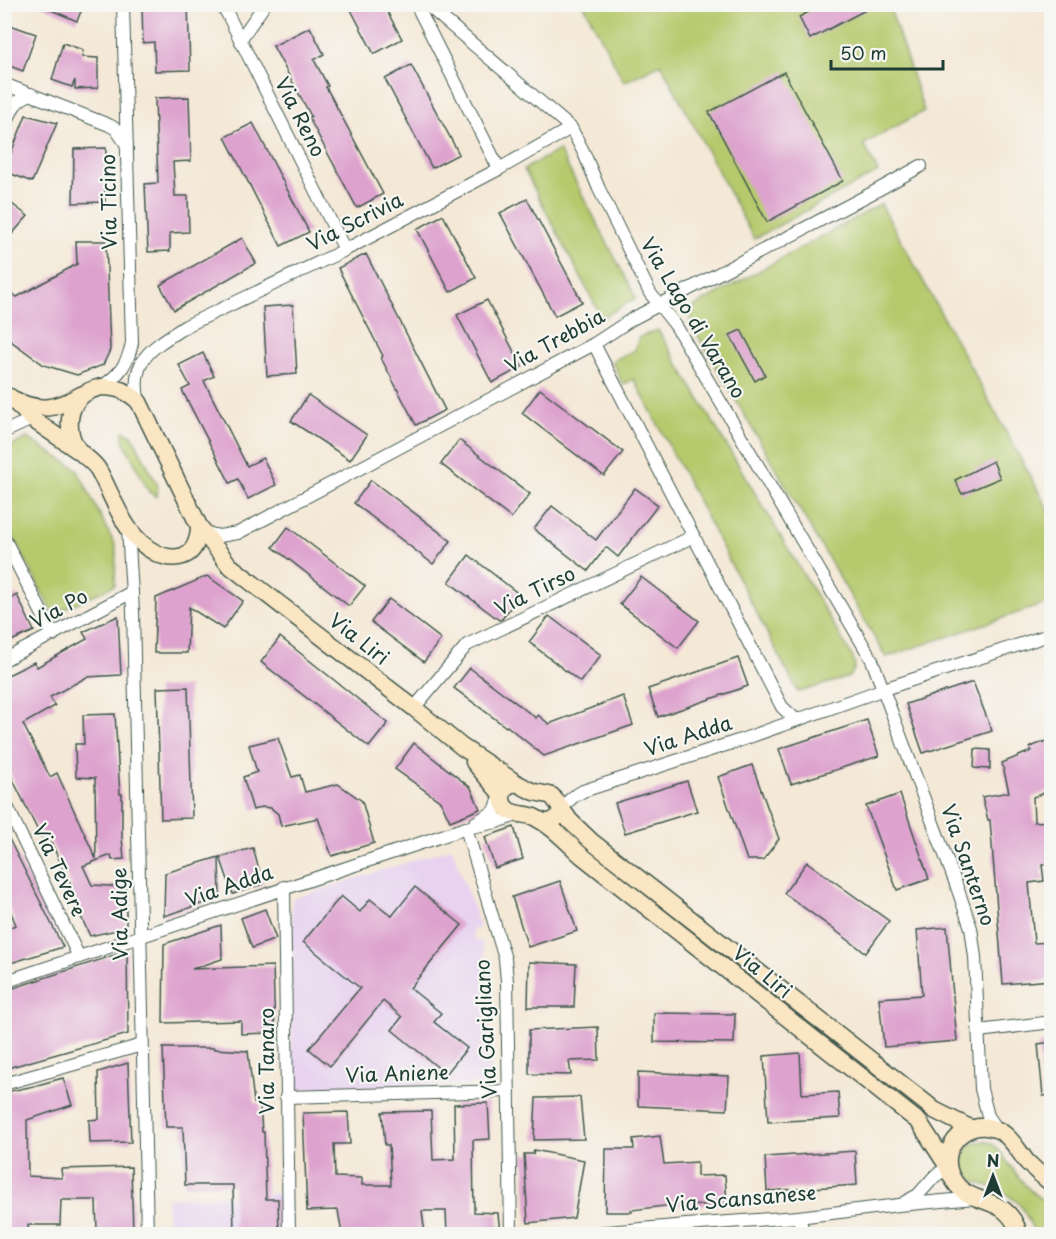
<svg xmlns="http://www.w3.org/2000/svg" width="1056" height="1239" viewBox="0 0 1056 1239" font-family="'Playpen Sans',sans-serif">
	<style>
		.built { fill: #e7d2ef }
		.green { fill: #b6c96c; stroke: #6a8350; stroke-width: 1.5 }
		.building { fill: #dda2ce }
		.lines { fill: none; stroke-linecap: round; stroke-linejoin: round }
		.street-casing { stroke: #3f574c; stroke-width: 14 }
		.secondary-casing { stroke: #3f574c; stroke-width: 19 }
		.street { stroke: #fff; stroke-width: 12 }
		.secondary { stroke: #fbe6c3; stroke-width: 16 }
		.labels { text-anchor: middle; stroke-width: 4.5; stroke-linejoin: round; paint-order: stroke }
		.street-label { font-size: 20px; fill: #1f3d34; stroke: #f6f6f2 }
	</style>
	<rect width="100%" height="100%" fill="#f6f6f2"/>
	<filter id="ink" filterUnits="userSpaceOnUse"><feTurbulence type="fractalNoise" baseFrequency=".0167" numOctaves="2"/><feDisplacementMap in="SourceGraphic" scale="12" xChannelSelector="R" yChannelSelector="G"/><feConvolveMatrix kernelMatrix="1 2 1 2 8 2 1 2 1" color-interpolation-filters="sRGB"/></filter>
	<filter id="wash" filterUnits="userSpaceOnUse"><feTurbulence type="fractalNoise" baseFrequency=".008" numOctaves="4" result="noise"/><feDisplacementMap in="SourceGraphic" scale="24" xChannelSelector="R" yChannelSelector="G"/><feGaussianBlur stdDeviation="1.35" result="paint"/><feColorMatrix in="noise" values="0 0 0 0 0 0 0 0 0 0 0 0 0 0 0 0 0 1.4 0 .05"/><feComposite in="paint" operator="in"/></filter>
	<g filter="url(#wash)">
		<rect width="100%" height="100%" fill="#f4e8d6"/>
		<g class="built">
			<path d="M452 848 480 927 472 931 475 941H481L489 973 491 1084 291 1090 292 899Z"/>
			<path d="M282 1193 283 1234H168L167 1198Z"/>
		</g>
		<g class="green">
			<path d="M584 5H889L924 111 864 144 878 172 754 239 661 64 624 82Z"/>
			<path d="M559 150 636 298 602 318 524 169Z"/>
			<path d="M881 204 1051 514V602L886 657 690 322 693 307Z"/>
			<path d="M658 330 852 656C856 665 856 669 849 677L798 692 634 379 623 385 612 361 635 350 639 337Z"/>
			<path d="M123 431 132 435 158 486 157 497 149 492 123 440Z"/>
			<path d="M27 438 77 469 116 547 115 585 53 614 5 520V449Z"/>
			<path d="M984 1141 991 1143 995 1146C1013 1166 1025 1194 1051 1204V1234H1036C1028 1223 1028 1213 1017 1202 1011 1197 1004 1192 997 1189 991 1186 985 1186 979 1183 966 1179 960 1165 965 1153 969 1144 975 1142 984 1141Z"/>
		</g>
		<g id="blocks">
			<g class="building">
				<path d="M37 4H84L77 21Z"/>
				<path d="M188 4 190 70 155 71 154 42 143 43 142 6Z"/>
				<path d="M348 4H383L402 39 374 54Z"/>
				<path d="M824 4H877L810 39 799 17Z"/>
				<path d="M4 23 36 34 23 71 4 64Z"/>
				<path d="M310 27 324 54 314 60 328 86 326 87 383 194 357 208 309 118 311 116 273 46Z"/>
				<path d="M63 43 83 50 82 57 98 58V88L75 89V80L72 87 52 80Z"/>
				<path d="M411 65 459 154 432 168 385 79Z"/>
				<path d="M784 72 843 181 767 222 709 112Z"/>
				<path d="M189 97 191 161 173 162 175 196H188L189 232 170 233V251L148 252 145 184 158 183 155 98Z"/>
				<path d="M26 115 57 123 32 182 4 171Z"/>
				<path d="M253 123 309 232 281 246 225 137Z"/>
				<path d="M106 148 105 202 73 203 74 149Z"/>
				<path d="M4 198 28 216 4 243Z"/>
				<path d="M527 199 582 302 555 316 500 213Z"/>
				<path d="M443 215 476 278 450 292 417 229Z"/>
				<path d="M242 238 256 263 174 310 160 285Z"/>
				<path d="M76 241H106L110 350 103 365 77 375 44 365 4 336V288L17 297 77 264Z"/>
				<path d="M366 254 445 410 416 425 381 358 383 356 338 268Z"/>
				<path d="M487 300 522 367 492 383 457 315Z"/>
				<path d="M293 305 297 374 267 376 263 307Z"/>
				<path d="M741 330 765 375 755 381 730 335Z"/>
				<path d="M203 353 214 376 204 381 247 466 263 458 276 485 248 499 238 479 230 483 182 390 190 386 179 365Z"/>
				<path d="M540 389 623 452 604 476 522 413Z"/>
				<path d="M308 395 367 435 350 460 291 421Z"/>
				<path d="M459 440 530 494 511 518 441 464Z"/>
				<path d="M993 461 1000 478 962 494 955 480Z"/>
				<path d="M371 480 451 541 433 564 354 503Z"/>
				<path d="M635 488 658 505 618 557 606 547 588 571 534 529 552 506 596 540Z"/>
				<path d="M288 527 365 586 349 606 273 547Z"/>
				<path d="M469 555 520 595 502 619 499 620 449 582Z"/>
				<path d="M207 576 243 601 223 629 189 607 187 653H154L156 598Z"/>
				<path d="M641 577 699 621 678 648 620 604Z"/>
				<path d="M17 595 34 631 4 644V602Z"/>
				<path d="M389 599 441 639 424 662 371 622Z"/>
				<path d="M118 616 121 675 87 677 50 697 55 706 23 724 50 777 57 773 96 859 95 778 76 777 75 744H84L83 715 115 714 120 794H122V838L124 859 112 860 111 855 83 866 92 885 126 887V928L90 936 68 889 72 887 47 834 41 837 14 782 4 758V677L34 662 37 667 87 639 83 632Z"/>
				<path d="M549 616 601 655 580 682 529 642Z"/>
				<path d="M280 637 388 723 369 747 261 662Z"/>
				<path d="M738 658 748 686 658 717 648 689Z"/>
				<path d="M470 668 536 718 538 715 549 724 623 696 633 725 544 756 507 726 506 727 454 688Z"/>
				<path d="M973 682 992 731 923 753 906 704Z"/>
				<path d="M188 687 192 818 161 819 157 688Z"/>
				<path d="M867 720 879 756 791 784 779 749Z"/>
				<path d="M278 738 292 777 300 775 305 792 338 784 362 801 374 843 332 856 318 818 281 826 278 814 271 808 262 807 253 810 243 777 257 772 249 745Z"/>
				<path d="M1052 739V790L1033 797 1034 822 1052 821V864L1042 865 1044 881 1029 883 1034 943 1052 942V980L1003 984 990 820H988L982 797 1009 792 1002 763 1031 751 1030 747Z"/>
				<path d="M414 743 471 788 480 809 450 821 441 802 395 769Z"/>
				<path d="M975 749 990 750V769L974 768Z"/>
				<path d="M752 765 779 839 763 860H747L718 777Z"/>
				<path d="M687 781 697 811 625 833 615 803Z"/>
				<path d="M900 794 929 879 897 890 866 806Z"/>
				<path d="M514 827 523 859 495 868 485 837Z"/>
				<path d="M4 829 63 947 4 965V929L16 925 4 895Z"/>
				<path d="M253 848 263 884 233 894 220 857Z"/>
				<path d="M219 857 220 898 164 916 165 873Z"/>
				<path d="M807 862 889 921 866 953 784 893Z"/>
				<path d="M560 881 577 931 528 947 512 897Z"/>
				<path d="M415 887 462 925 410 988 441 1013 434 1022 467 1048 446 1074 392 1030 402 1017 383 1001 330 1066 309 1049 360 988 303 942 341 896 360 912 370 899 392 916Z"/>
				<path d="M265 909 276 939 252 948 241 918Z"/>
				<path d="M221 925 222 959 192 969 273 966 275 1033 241 1034V1021L163 1023 164 944Z"/>
				<path d="M947 927 957 1041 884 1047 879 998 922 995 917 930Z"/>
				<path d="M127 951 128 1034 4 1069V991Z"/>
				<path d="M529 962 576 964 574 1007H528Z"/>
				<path d="M654 1013 735 1014 734 1043 654 1042Z"/>
				<path d="M598 1027 599 1060 569 1061 571 1075 529 1074V1030Z"/>
				<path d="M1052 1042V1095L1043 1096 1038 1044Z"/>
				<path d="M163 1048H214V1049L248 1051 254 1103H260L262 1132H264L266 1199H278L279 1234H234L233 1185H185L183 1127H166Z"/>
				<path d="M800 1053 802 1094 838 1092 840 1118 768 1122 764 1056Z"/>
				<path d="M128 1063 131 1142 90 1143 89 1120 99 1119 98 1072Z"/>
				<path d="M638 1072 729 1076 727 1110 638 1106Z"/>
				<path d="M63 1078 72 1105 27 1120 28 1176 62 1178 61 1169 131 1167 133 1232 97 1231 96 1200H61L60 1225H28L29 1234H4L6 1092 34 1086Z"/>
				<path d="M580 1097 584 1139 534 1140 536 1098Z"/>
				<path d="M488 1103 490 1139 473 1140 474 1212 498 1213 500 1234H447L446 1211H422L425 1234H342L338 1210 307 1211 303 1113 348 1112 350 1144H334L335 1177 362 1178V1185H391L389 1145H385L382 1112 431 1111 433 1160 455 1159 454 1104Z"/>
				<path d="M660 1136 664 1164 697 1162V1176L725 1175 727 1204 681 1206V1204L631 1210 632 1212H605L606 1149H634L633 1139Z"/>
				<path d="M534 1150 584 1160 574 1218 528 1223 524 1154H533Z"/>
				<path d="M855 1151 857 1185 767 1191 765 1157Z"/>
			</g>
		</g>
	</g>
	<g filter="url(#ink)">
		<use href="#blocks" fill-opacity="0" stroke="#3f574c" stroke-width="1.5"/>
		<g class="lines">
			<g class="street-casing">
				<g id="street">
					<path d="M216 4 226 11 345 250"/>
					<path d="M416 4 499 169"/>
					<path d="M426 4 571 128 584 153 599 189 650 293 676 326 872 660 957 887 971 928 975 957 981 1089 988 1116 997 1129"/>
					<path d="M240 40 265 4"/>
					<path d="M4 84 109 125 116 129 127 145"/>
					<path d="M4 130C11 113 12 101 31 94"/>
					<path d="M594 344 782 707 796 720"/>
					<path d="M101 387C119 376 128 363 132 343L123 4"/>
					<path d="M139 402C128 359 155 346 186 326L345 250 499 169 571 128"/>
					<path d="M4 432 32 419"/>
					<path d="M128 528 133 611 147 1234"/>
					<path d="M203 532 219 536 238 533 594 344 632 319 874 192 921 166"/>
					<path d="M4 538 53 635"/>
					<path d="M4 660 132 592"/>
					<path d="M414 708 467 645 694 536"/>
					<path d="M4 800 79 957"/>
					<path d="M561 808 573 797 583 791 738 741 884 689 1052 634"/>
					<path d="M475 823 495 811 501 794"/>
					<path d="M466 828 505 959 507 981 511 1234"/>
					<path d="M284 887 289 1234"/>
					<path d="M4 982 466 828 497 822 519 814"/>
					<path d="M979 1031 1052 1022"/>
					<path d="M4 1084 142 1045"/>
					<path d="M286 1097 509 1091"/>
					<path d="M905 1202 918 1195 934 1177 948 1167"/>
					<path d="M798 1217 805 1234"/>
					<path d="M586 1234 686 1225 798 1217 899 1205 975 1198"/>
				</g>
			</g>
			<g class="secondary-casing">
				<g id="secondary">
					<path d="M101 387C117 387 128 391 139 402L199 526C199 538 195 552 183 556 174 559 164 557 156 553 124 537 115 500 99 471 94 461 83 457 77 448 66 432 67 405 84 394 89 390 95 389 101 387Z"/>
					<path d="M10 397 32 419 77 450"/>
					<path d="M15 400C40 413 59 408 81 395"/>
					<path d="M199 526 229 565 414 708 462 747 518 784"/>
					<path d="M474 762 501 794"/>
					<path d="M561 808 570 821 591 841 927 1104 934 1110 970 1128"/>
					<path d="M539 820C550 825 559 820 561 808L552 796C545 793 537 794 530 790 526 789 522 785 518 784 503 781 497 800 507 809 515 816 525 813 534 817 551 825 567 842 581 855L919 1122 948 1167"/>
					<path d="M1019 1234C1008 1193 971 1208 954 1181 935 1152 963 1118 995 1129 1010 1134 1018 1151 1027 1162 1035 1170 1043 1177 1052 1184"/>
				</g>
			</g>
			<use href="#street" class="street"/>
			<use href="#secondary" class="secondary"/>
		</g>
	</g>
	<g class="labels">
		<g class="street-label">
			<text transform="translate(300 117) rotate(63)" y="7">Via Reno</text>
			<text transform="translate(109 202) rotate(-91)" y="7">Via Ticino</text>
			<text transform="translate(355 222) rotate(-27)" y="7">Via Scrivia</text>
			<text transform="translate(693 318) rotate(59)" y="7">Via Lago di Varano</text>
			<text transform="translate(555 341) rotate(-29)" y="7">Via Trebbia</text>
			<text transform="translate(535 591) rotate(-26)" y="7">Via Tirso</text>
			<text transform="translate(59 609) rotate(-28)" y="7">Via Po</text>
			<text transform="translate(359 639) rotate(38)" y="7">Via Liri</text>
			<text transform="translate(688 736) rotate(-18)" y="7">Via Adda</text>
			<text transform="translate(968 865) rotate(71)" y="7">Via Santerno</text>
			<text transform="translate(59 870) rotate(65)" y="7">Via Tevere</text>
			<text transform="translate(229 886) rotate(-19)" y="7">Via Adda</text>
			<text transform="translate(120 914) rotate(-91)" y="7">Via Adige</text>
			<text transform="translate(762 972) rotate(39)" y="7">Via Liri</text>
			<text transform="translate(486 1029) rotate(-93)" y="7">Via Garigliano</text>
			<text transform="translate(267 1061) rotate(-90)" y="7">Via Tanaro</text>
			<text transform="translate(397 1074) rotate(-2)" y="7">Via Aniene</text>
			<text transform="translate(741 1199) rotate(-5)" y="7">Via Scansanese</text>
		</g>
	</g>
	<rect width="1056" height="1239" fill="none" stroke="#f6f6f2" stroke-width="24"/>
	<g transform="translate(993 1176)" stroke="#f6f6f2" stroke-width="4.5" paint-order="stroke">
	<path d="M0-4.5L10 22L0 15L-10 22Z" fill="#1f3d34"/>
	<text y="-9" font-size="16" font-weight="bold" text-anchor="middle" fill="#1f3d34">N</text>
	</g>
	<path d="M831 60v9h112v-9" fill="none" stroke="#1f3d34" stroke-width="3"/>
	<text x="840" y="60" font-size="18" fill="#1f3d34" stroke="#f6f6f2" stroke-width="4.5" paint-order="stroke">50 m</text>
</svg>
